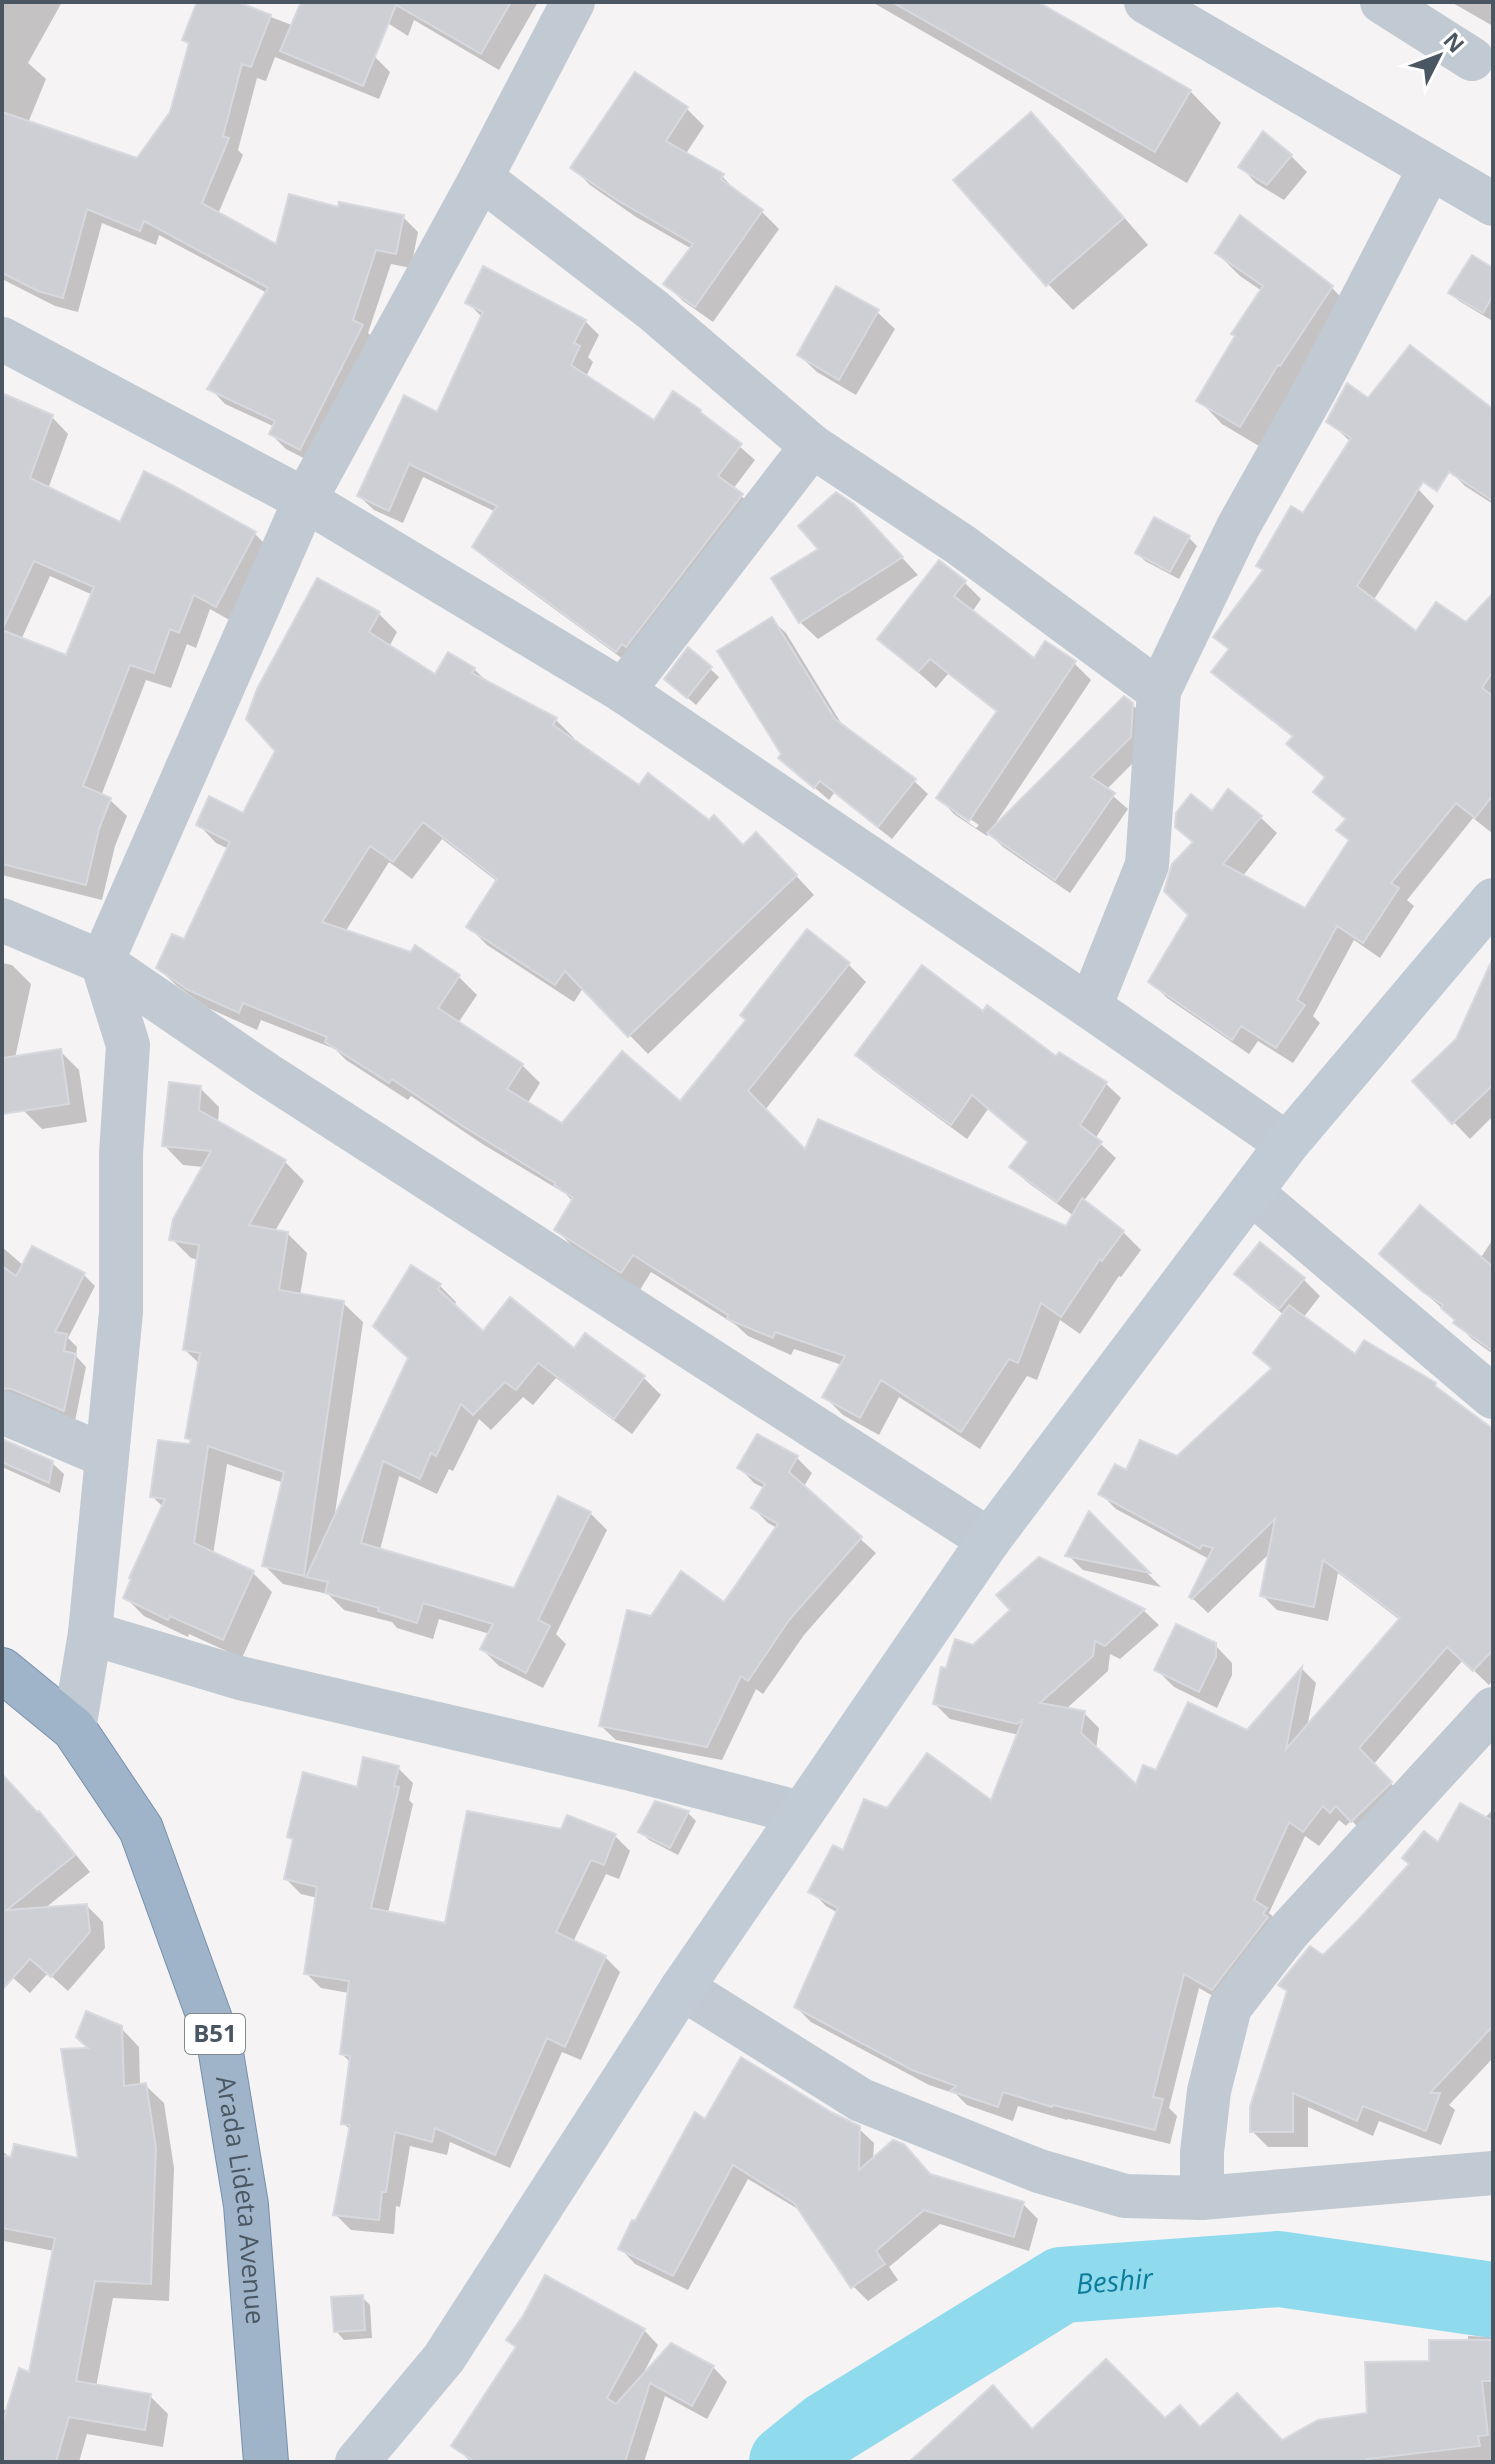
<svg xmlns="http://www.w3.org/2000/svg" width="1495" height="2464" viewBox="0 0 1495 2464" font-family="'Open Sans',sans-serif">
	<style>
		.shadow { fill: #0003; fill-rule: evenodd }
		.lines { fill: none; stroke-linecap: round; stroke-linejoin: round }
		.river { stroke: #90daee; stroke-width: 76 }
		.building { fill: #cdcfd5; stroke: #d7d9de; stroke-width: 2 }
		.trunk-casing { stroke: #7690ad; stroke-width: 46 }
		.minor { stroke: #c1cad2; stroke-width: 44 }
		.tertiary { stroke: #c1cad2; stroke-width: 44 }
		.secondary { stroke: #c1cbd6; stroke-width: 44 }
		.trunk { stroke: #9fb4c9; stroke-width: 44 }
		.labels { text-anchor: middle; stroke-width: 8; stroke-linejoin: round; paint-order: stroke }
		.shield { fill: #fff; stroke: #808990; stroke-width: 2 }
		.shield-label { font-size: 24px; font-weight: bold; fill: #4a5661 }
		.street-label { font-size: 26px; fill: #4a5661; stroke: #fff }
		.water-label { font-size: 28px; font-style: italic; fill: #0c7c9b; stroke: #fff }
	</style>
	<rect width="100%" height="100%" fill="#f5f3f3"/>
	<g class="shadow">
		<path d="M2 2H62L28 63 46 79 28 123 138 161 172 113 190 46 184 40 199 2H232L375 57 390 72 379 99 275 57 266 81 257 78 238 150 243 155 218 214 277 247 339 210 403 217 418 232 411 268 391 264 368 333 377 341 315 464 286 449 271 434 275 427 225 404 210 388 267 293 159 235 156 245 102 223 78 312 55 306 2 279Z"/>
		<path d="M355 2H538L499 70 414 20 408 36Z"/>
		<path d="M872 2H1034L1190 91 1221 123 1187 183Z"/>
		<path d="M1451 2H1493V26Z"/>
		<path d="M636 75 687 109 704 126 685 155 722 176 739 195 762 212 779 229 713 322 683 301 666 284 692 249 636 217 590 185 573 168Z"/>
		<path d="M1031 114 1057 140 1148 245 1073 310 1048 284Z"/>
		<path d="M1291 156 1307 172 1284 200 1256 183 1241 167Z"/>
		<path d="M1240 218 1332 288 1355 311 1264 449 1222 424 1199 400 1262 291 1240 276 1217 253Z"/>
		<path d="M1493 270V317L1491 320 1459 301 1451 293Z"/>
		<path d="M468 303 585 321 599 335 588 357 593 362 586 377 654 423 674 394 700 412 755 460 733 489 756 509 631 665 489 561 474 546 496 512 423 477 403 523 374 510 359 496 438 414 482 317Z"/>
		<path d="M877 312 895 329 856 395 817 372 799 355Z"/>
		<path d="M1347 386 1418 489 1434 506 1373 601 1417 634 1467 624 1493 596V832L1492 833 1473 818 1407 900 1414 906 1380 958 1354 940 1313 1016 1320 1023 1293 1063 1258 1041 1249 1054 1167 998 1151 982 1190 914 1194 844 1177 827 1212 813 1260 817 1277 833 1242 877 1305 911 1351 842 1347 820 1316 792 1326 779 1289 744 1294 738 1230 688 1214 672 1230 651 1216 637 1304 516 1351 442 1328 421Z"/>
		<path d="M2 395 52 417 68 434 48 489 121 524 255 534 271 550 233 622 210 609 196 648 187 644 171 688 146 680 101 796 110 800 127 816 115 846 102 900 2 875ZM50 576 93 595 68 657 21 640Z"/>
		<path d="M1493 405V504L1465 486 1448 469Z"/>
		<path d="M871 524 918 575 818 639 800 622Z"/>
		<path d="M1189 538 1197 546 1179 579 1145 561 1137 553Z"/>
		<path d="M939 563 965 583 981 599 972 612 1034 661 1074 663 1091 680 993 827 994 828 1132 704 1146 719 1144 752 1106 790 1128 809 1070 893 1003 847 989 833 987 836 955 815 939 798 998 713 948 674 936 688 880 639ZM955 809 979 825 976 828 955 813Z"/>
		<path d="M379 614 397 632 389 647 436 677 474 669 489 684 556 720 574 738 572 741 639 787 743 848 775 853 814 895 648 1054 583 988 574 1002 487 945 469 927 498 882 442 839 412 879 389 862 345 932 459 977 477 995 458 1023 522 1065 540 1083 527 1104 562 1126 680 1104 848 964 866 982 765 1110 806 1152 1067 1228 1074 1216 1027 1182 1012 1167 1029 1143 988 1109 967 1139 873 1070 858 1055 984 1013 1057 1059 1105 1083 1121 1098 1095 1139 1116 1158 1083 1202 1123 1232 1141 1250 1121 1277 1119 1276 1080 1334 1060 1320 1037 1380 1027 1376 980 1449 899 1397 879 1435 843 1415 825 1397 842 1365 794 1349 791 1355 748 1336 736 1325 651 1272 640 1290 574 1248 556 1229 573 1202 566 1194 484 1145 411 1096 408 1100 346 1060 335 1049 261 1020 257 1030 208 1008 177 986 158 968 185 942 229 849 216 843 198 824 244 816Z"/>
		<path d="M772 620 786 633 844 728 914 781 928 794 892 839 834 793 829 800 780 758 783 754Z"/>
		<path d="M689 650 719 677 696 705 675 687Z"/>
		<path d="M2 963 12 965 31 984 15 1058 60 1051 79 1070 87 1122 42 1129 23 1110 2 1102Z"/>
		<path d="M1493 964V1116L1470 1139 1415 1082 1457 1040Z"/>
		<path d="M200 1088 219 1107 218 1123 285 1162 304 1181 275 1231 287 1233 307 1253 300 1296 343 1303 363 1322 334 1520 410 1359 393 1343 440 1286 456 1302 454 1307 483 1334 574 1351 586 1335 644 1378 661 1395 632 1434 556 1378 533 1405 523 1397 491 1430 479 1419 453 1471 449 1469 437 1494 399 1476 380 1550 515 1590 590 1513 607 1530 556 1634 566 1644 543 1688 499 1666 482 1649 490 1634 439 1619 433 1639 397 1628 392 1622 344 1610 328 1594 283 1584 264 1565 284 1483 227 1464 213 1555 253 1573 272 1592 242 1658 189 1634 188 1637 144 1616 125 1597 163 1507 152 1496 192 1443 187 1437 200 1364 185 1350 199 1260 191 1258 172 1239 204 1167 183 1165 164 1145Z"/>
		<path d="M1493 1239V1354L1472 1339 1456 1323 1457 1321 1397 1269 1480 1259Z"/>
		<path d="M2 1247 24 1266 84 1275 95 1286 68 1338 77 1347 76 1356 86 1367 75 1421 2 1401Z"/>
		<path d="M1237 1274 1303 1279 1320 1296 1303 1318 1356 1357 1435 1385 1451 1400 1493 1432V1680L1489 1685 1463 1660 1373 1765 1405 1798 1367 1836 1351 1820 1346 1826 1339 1820 1319 1846 1305 1836 1269 1913 1281 1924 1227 2004 1199 1988 1169 2108 1177 2116 1170 2144 1068 2119 1067 2120 1018 2106 1013 2121 967 2105 956 2094 929 2085 811 2022 796 2007 838 1913 826 1906 811 1891 844 1853 888 1811 992 1803 1019 1735 950 1719 935 1704 947 1671 1013 1610 1039 1559 1144 1611 1159 1625 1120 1659 1110 1654 1108 1671 1065 1710 1084 1713 1099 1728 1096 1749 1137 1788 1157 1772 1248 1733 1302 1669 1316 1683 1307 1727 1400 1620 1338 1573 1328 1621 1277 1610 1262 1595 1270 1553 1208 1613 1191 1597 1209 1559 1116 1509 1101 1494 1127 1473 1177 1459 1272 1370 1255 1353 1284 1315 1254 1291Z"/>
		<path d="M2 1441 52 1463 64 1474 60 1493 2 1467Z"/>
		<path d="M797 1458 812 1473 803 1488 876 1553 804 1635 763 1694 756 1689 722 1760 616 1740 601 1726 651 1619 724 1604 777 1528 768 1523 753 1508 764 1488 754 1483 740 1468Z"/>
		<path d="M1104 1529 1161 1587 1083 1570 1068 1555Z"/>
		<path d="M1215 1645 1232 1663V1675L1217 1708 1174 1687 1156 1669Z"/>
		<path d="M398 1768 413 1783 409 1800 413 1804 388 1913 447 1925 562 1832 614 1835 630 1851 619 1879 606 1874 573 1942 605 1957 620 1972 581 2060 562 2052 510 2168 450 2142 447 2155 410 2146 400 2207 396 2206 394 2234 351 2230 336 2215 351 2130 343 2123 351 2063 342 2054 349 1993 321 1988 306 1973 318 1898 301 1894 286 1879 294 1841 290 1837 358 1789Z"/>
		<path d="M2 1776 55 1829 90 1872 44 1909 87 1906 103 1922 105 1948 68 1991 48 1973 30 1993 2 1968Z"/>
		<path d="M656 1803 688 1813 696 1821 678 1855 649 1840 641 1832Z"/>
		<path d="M1493 1809V2058L1449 2105 1455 2110 1441 2145 1379 2121 1373 2136 1308 2107V2147H1268L1252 2131 1288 1992 1281 1985 1323 1958 1438 1845 1484 1819Z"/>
		<path d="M121 2028 139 2047 140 2085H145L164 2103 174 2168 169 2301 113 2298 96 2387 150 2396 168 2414 163 2447 87 2434 79 2462H2V2409L8 2411 30 2374 54 2251 4 2241 2 2243V2151L22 2166 81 2161 92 2050Z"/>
		<path d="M830 2114 858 2128 874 2143 873 2160 1023 2204 1038 2219 1029 2251 940 2224 889 2267 898 2280 868 2301 853 2286 803 2212 748 2179 688 2290 635 2264 621 2249 635 2223 706 2122Z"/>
		<path d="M362 2297 370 2305 372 2338 344 2340 336 2331Z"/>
		<path d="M644 2330 658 2345 642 2376 713 2367 727 2382 707 2419 665 2396 644 2462H471L453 2445Z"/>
		<path d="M1468 2336 1493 2337V2460L927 2462 1033 2431 1165 2421 1282 2442 1369 2415 1431 2363 1468 2342Z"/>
	</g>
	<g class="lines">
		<path class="river" id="s1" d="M787 2462 828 2429 1062 2285 1279 2269 1493 2300"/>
	</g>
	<g class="building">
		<path d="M197 2H238L271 15 251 67 242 64 223 136 229 138 202 203 276 244 289 194 338 207 339 202 404 215 396 254 376 250 353 320 363 325 300 450 269 434 275 421 207 389 268 288 144 221 140 231 87 209 63 298 38 291 2 273V112L137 158 170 112 189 43 182 40Z"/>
		<path d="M301 2H511L481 54 396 5 363 86 280 51Z"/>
		<path d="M892 2H1038L1191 90 1155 152Z"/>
		<path d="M635 72 688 107 666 141 724 174 721 179 763 210 695 307 663 284 693 244 617 200 570 168Z"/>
		<path d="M1031 112 1124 218 1046 286 953 180Z"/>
		<path d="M1263 131 1292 155 1267 185 1238 167Z"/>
		<path d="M1240 215 1333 286 1280 366 1278 365 1240 427 1196 401 1235 336 1231 334 1263 286 1215 253Z"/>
		<path d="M1472 255 1493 268V295L1483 313 1448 293Z"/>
		<path d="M483 266 586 320 574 343 580 346 571 365 654 420 673 391 701 410 700 412 742 444 718 476 743 494 626 647 622 644 616 652 472 547 497 506 409 464 389 511 357 496 404 395 437 412 483 312 465 303Z"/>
		<path d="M836 286 879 310 839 380 797 355Z"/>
		<path d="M1410 345 1493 409V501L1449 472 1437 491 1423 482 1357 586 1416 631 1436 602 1466 622 1493 593V671L1482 688 1493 696V795L1475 818 1456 803 1391 883 1399 888 1363 943 1337 926 1297 1000 1305 1005 1276 1048 1241 1026 1232 1040 1148 982 1188 915 1164 891 1172 864 1193 842 1175 827 1176 813 1191 794 1212 811 1228 789 1262 816 1223 864 1305 908 1349 840 1336 830 1346 819 1313 792 1325 777 1286 744 1293 736 1211 672 1229 649 1213 637 1263 570 1256 566 1291 506 1303 513 1351 438 1326 422 1347 383 1368 398Z"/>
		<path d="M2 393 53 415 30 478 120 522 144 471 172 485 256 532 216 607 194 595 179 633 170 629 154 673 130 665 83 786 111 798 99 829 86 885 2 864V630L66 655 94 587 34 561 2 630Z"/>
		<path d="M836 492 854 504 903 557 799 623 771 578 818 549 798 526Z"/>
		<path d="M1154 517 1190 536 1170 572 1135 553Z"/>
		<path d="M939 560 966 581 954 596 1034 658 1045 641 1076 661 969 821 936 798 997 711 930 659 918 672 877 639Z"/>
		<path d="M317 578 380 612 369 632 435 674 448 652 475 668 472 673 557 718 553 725 639 785 648 773 709 820 714 815 743 845 756 832 797 875 628 1037 565 971 555 985 466 927 497 879 423 822 393 862 370 846 322 922 411 952 415 945 460 975 438 1008 523 1064 507 1089 562 1123 622 1051 680 1101 746 1020 740 1015 807 929 850 963 748 1091 805 1149 818 1119 1066 1226 1082 1198 1124 1231 1102 1261 1100 1259 1061 1317 1041 1303 1018 1363 1009 1359 961 1432 881 1380 860 1418 822 1397 845 1356 775 1332 773 1338 727 1319 728 1315 633 1255 621 1273 554 1230 573 1198 554 1185 555 1183 464 1127 392 1079 389 1083 325 1042 327 1037 243 1003 239 1013 188 990 156 968 172 934 184 939 230 842 196 825 209 796 243 813 275 751 246 719 257 689Z"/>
		<path d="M772 617 835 719 916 779 878 827 820 781 814 788 778 758 781 754 717 651Z"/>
		<path d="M688 647 712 667 687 698 664 679Z"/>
		<path d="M1124 696 1133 703 1131 737 1091 777 1115 793 1055 880 987 833Z"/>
		<path d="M1493 958V1085L1452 1124 1412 1081 1456 1039Z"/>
		<path d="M922 965 983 1011 987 1005 1056 1056 1059 1052 1107 1082 1080 1125 1102 1142 1057 1202 1009 1167 1028 1142 972 1095 951 1125 855 1055Z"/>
		<path d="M61 1049 69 1104 2 1114V1058Z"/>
		<path d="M169 1082 201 1086 199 1110 286 1160 249 1225 288 1232 279 1290 344 1301 304 1576 262 1566 284 1472 208 1446 194 1543 254 1571 223 1640 170 1616 168 1620 123 1598 131 1579 129 1578 165 1499 150 1497 158 1440 189 1444 191 1440 185 1438 200 1353 183 1350 199 1245 169 1240 173 1219 211 1151 162 1146Z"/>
		<path d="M1420 1205 1493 1267V1351L1453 1323 1455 1320 1441 1308 1443 1305 1423 1292 1379 1254Z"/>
		<path d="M1260 1242 1305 1278 1279 1309 1234 1274Z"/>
		<path d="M32 1246 85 1273 55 1332 67 1334 64 1351 76 1354 64 1411 12 1389 2 1388V1266L16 1276Z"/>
		<path d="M411 1265 441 1284 438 1289 483 1331 510 1297 574 1348 585 1333 645 1376 614 1419 538 1363 516 1390 505 1382 473 1415 461 1404 436 1456 431 1453 420 1479 383 1461 361 1543 514 1588 558 1496 591 1512 538 1620 550 1626 526 1673 480 1649 493 1624 423 1603 417 1623 378 1611 379 1608 325 1593 328 1582 306 1577 408 1358 373 1326Z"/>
		<path d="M1289 1305 1355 1354 1364 1340 1436 1383 1435 1386 1493 1429V1650L1473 1671 1447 1647 1359 1748 1392 1782 1351 1822 1336 1806 1330 1813 1323 1806 1303 1832 1289 1822 1254 1900 1267 1908 1263 1914 1268 1917 1212 1990 1184 1974 1153 2097 1163 2099 1155 2130 1053 2105 1052 2107 1003 2092 998 2107 950 2091 956 2086 912 2070 794 2007 838 1908 808 1892 833 1845 843 1850 864 1799 887 1808 927 1753 991 1800 1023 1719 1017 1724 933 1704 941 1667 946 1668 955 1639 973 1645 1010 1610 996 1595 1039 1557 1145 1609 1105 1646 1095 1641 1093 1656 1040 1703 1085 1711 1081 1733 1136 1784 1143 1765 1156 1770 1188 1702 1247 1730 1302 1667 1286 1749 1400 1618 1323 1560 1314 1607 1260 1596 1275 1519 1192 1599 1189 1597 1213 1548 1202 1545 1200 1549 1098 1494 1115 1464 1126 1470 1140 1440 1177 1456 1272 1368 1253 1353Z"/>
		<path d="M757 1434 798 1456 789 1472 862 1537 789 1620 748 1681 741 1676 707 1747 599 1726 627 1610 651 1616 681 1571 724 1602 778 1524 751 1508 765 1484 737 1468Z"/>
		<path d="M2 1439 53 1461 49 1483 2 1462Z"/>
		<path d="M1089 1511 1150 1573 1065 1556Z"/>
		<path d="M1176 1624 1216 1643V1657L1199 1692 1154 1670Z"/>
		<path d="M363 1757 399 1766 394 1786 399 1787 371 1908 445 1923 467 1811 561 1829 567 1815 616 1834 604 1865 591 1860 556 1932 606 1956 565 2047 547 2038 495 2155 435 2128 432 2142 395 2132 386 2192H382L379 2220 333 2215 350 2125 341 2124 350 2056 340 2054 349 1981 304 1974 317 1887 284 1879 293 1839 287 1837 303 1772 357 1787Z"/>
		<path d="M2 1774 37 1812 39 1811 75 1855 7 1910 87 1904 90 1932 51 1977 30 1959 2 1990Z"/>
		<path d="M655 1801 689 1811 670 1848 638 1832Z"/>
		<path d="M1460 1803 1493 1821V2026L1430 2093H1440L1426 2131 1363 2106 1357 2121 1293 2093V2132H1250V2107L1287 1991 1278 1985 1310 1946 1323 1955 1360 1918 1409 1864 1402 1858 1424 1831 1438 1842Z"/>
		<path d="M86 2011 122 2026 124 2086 146 2083 156 2148 151 2284 95 2281 76 2381 151 2394 145 2430 69 2417 56 2462H2V2424L19 2368 29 2372 55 2238 2 2228V2155L11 2157 14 2144 78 2158 61 2049 88 2048 76 2037Z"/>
		<path d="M741 2057 831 2112 860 2126 859 2170 893 2140 904 2144 930 2174 1024 2202 1014 2237 924 2210 876 2251 885 2264 851 2288 794 2203 733 2165 673 2276 618 2249 632 2220 635 2221 695 2112 705 2119Z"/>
		<path d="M545 2275 645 2329 607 2398 616 2404 671 2343 714 2366 692 2406 650 2383 625 2462H475L451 2446 516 2347 506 2340 523 2316Z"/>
		<path d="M363 2295 365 2330 334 2332 331 2297Z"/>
		<path d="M1429 2340H1493V2381H1482L1488 2435 1478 2436 1480 2446 1367 2459 1368 2462H909L993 2385 1032 2429 1106 2359 1165 2418 1180 2405 1200 2427 1237 2393 1282 2440 1318 2420 1367 2413 1365 2362 1429 2361Z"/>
	</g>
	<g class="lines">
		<g class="trunk-casing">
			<g id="trunk">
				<path id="s2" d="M2 1670 74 1729 141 1829 220 2047 246 2205 266 2462"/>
			</g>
		</g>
		<g class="minor">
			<path d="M1382 2 1472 59"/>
			<path d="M481 178 653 310 812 446 961 545 1159 691"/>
			<path d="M2 339 305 500 623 691 1090 1007 1287 1144"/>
			<path d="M623 691 812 446"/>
			<path d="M2 920 102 962 266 1074 989 1540"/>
			<path d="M1090 1007 1147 865 1159 691 1238 527 1316 388 1430 168"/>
			<path d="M1252 1193 1493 1397"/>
			<path d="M2 1412 106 1456"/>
			<path d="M90 1633 240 1678 627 1768 801 1813"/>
			<path d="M74 1729 90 1633 121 1312V1154L128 1045 102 962 305 500 481 178 573 2"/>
			<path d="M682 1988 861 2100 1039 2171 1125 2196 1202 2198 1493 2173"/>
			<path d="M1202 2198V2152L1209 2091 1230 2007 1289 1931 1493 1709"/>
		</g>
		<path class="tertiary" d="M1146 2 1493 204"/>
		<path class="secondary" d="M357 2462 444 2358 682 1988 989 1540 1287 1144 1493 900"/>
		<use href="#trunk" class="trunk"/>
	</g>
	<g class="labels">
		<rect class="shield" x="185" y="2014" width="60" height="40" rx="6"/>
		<g class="shield-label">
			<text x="215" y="2042">B51</text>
		</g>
		<g class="street-label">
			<text dy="9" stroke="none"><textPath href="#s2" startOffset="600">Arada Lideta Avenue</textPath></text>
		</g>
		<g class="water-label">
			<text dy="10" stroke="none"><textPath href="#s1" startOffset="380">Beshir</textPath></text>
		</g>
	</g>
	<rect width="1495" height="2464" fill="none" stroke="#4a5661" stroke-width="8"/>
	<g transform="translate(1439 56) rotate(48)" stroke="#ffffff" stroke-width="6" paint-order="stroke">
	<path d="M0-6L14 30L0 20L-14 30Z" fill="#4a5661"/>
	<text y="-12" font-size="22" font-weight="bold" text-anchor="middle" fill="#4a5661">N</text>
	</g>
</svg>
